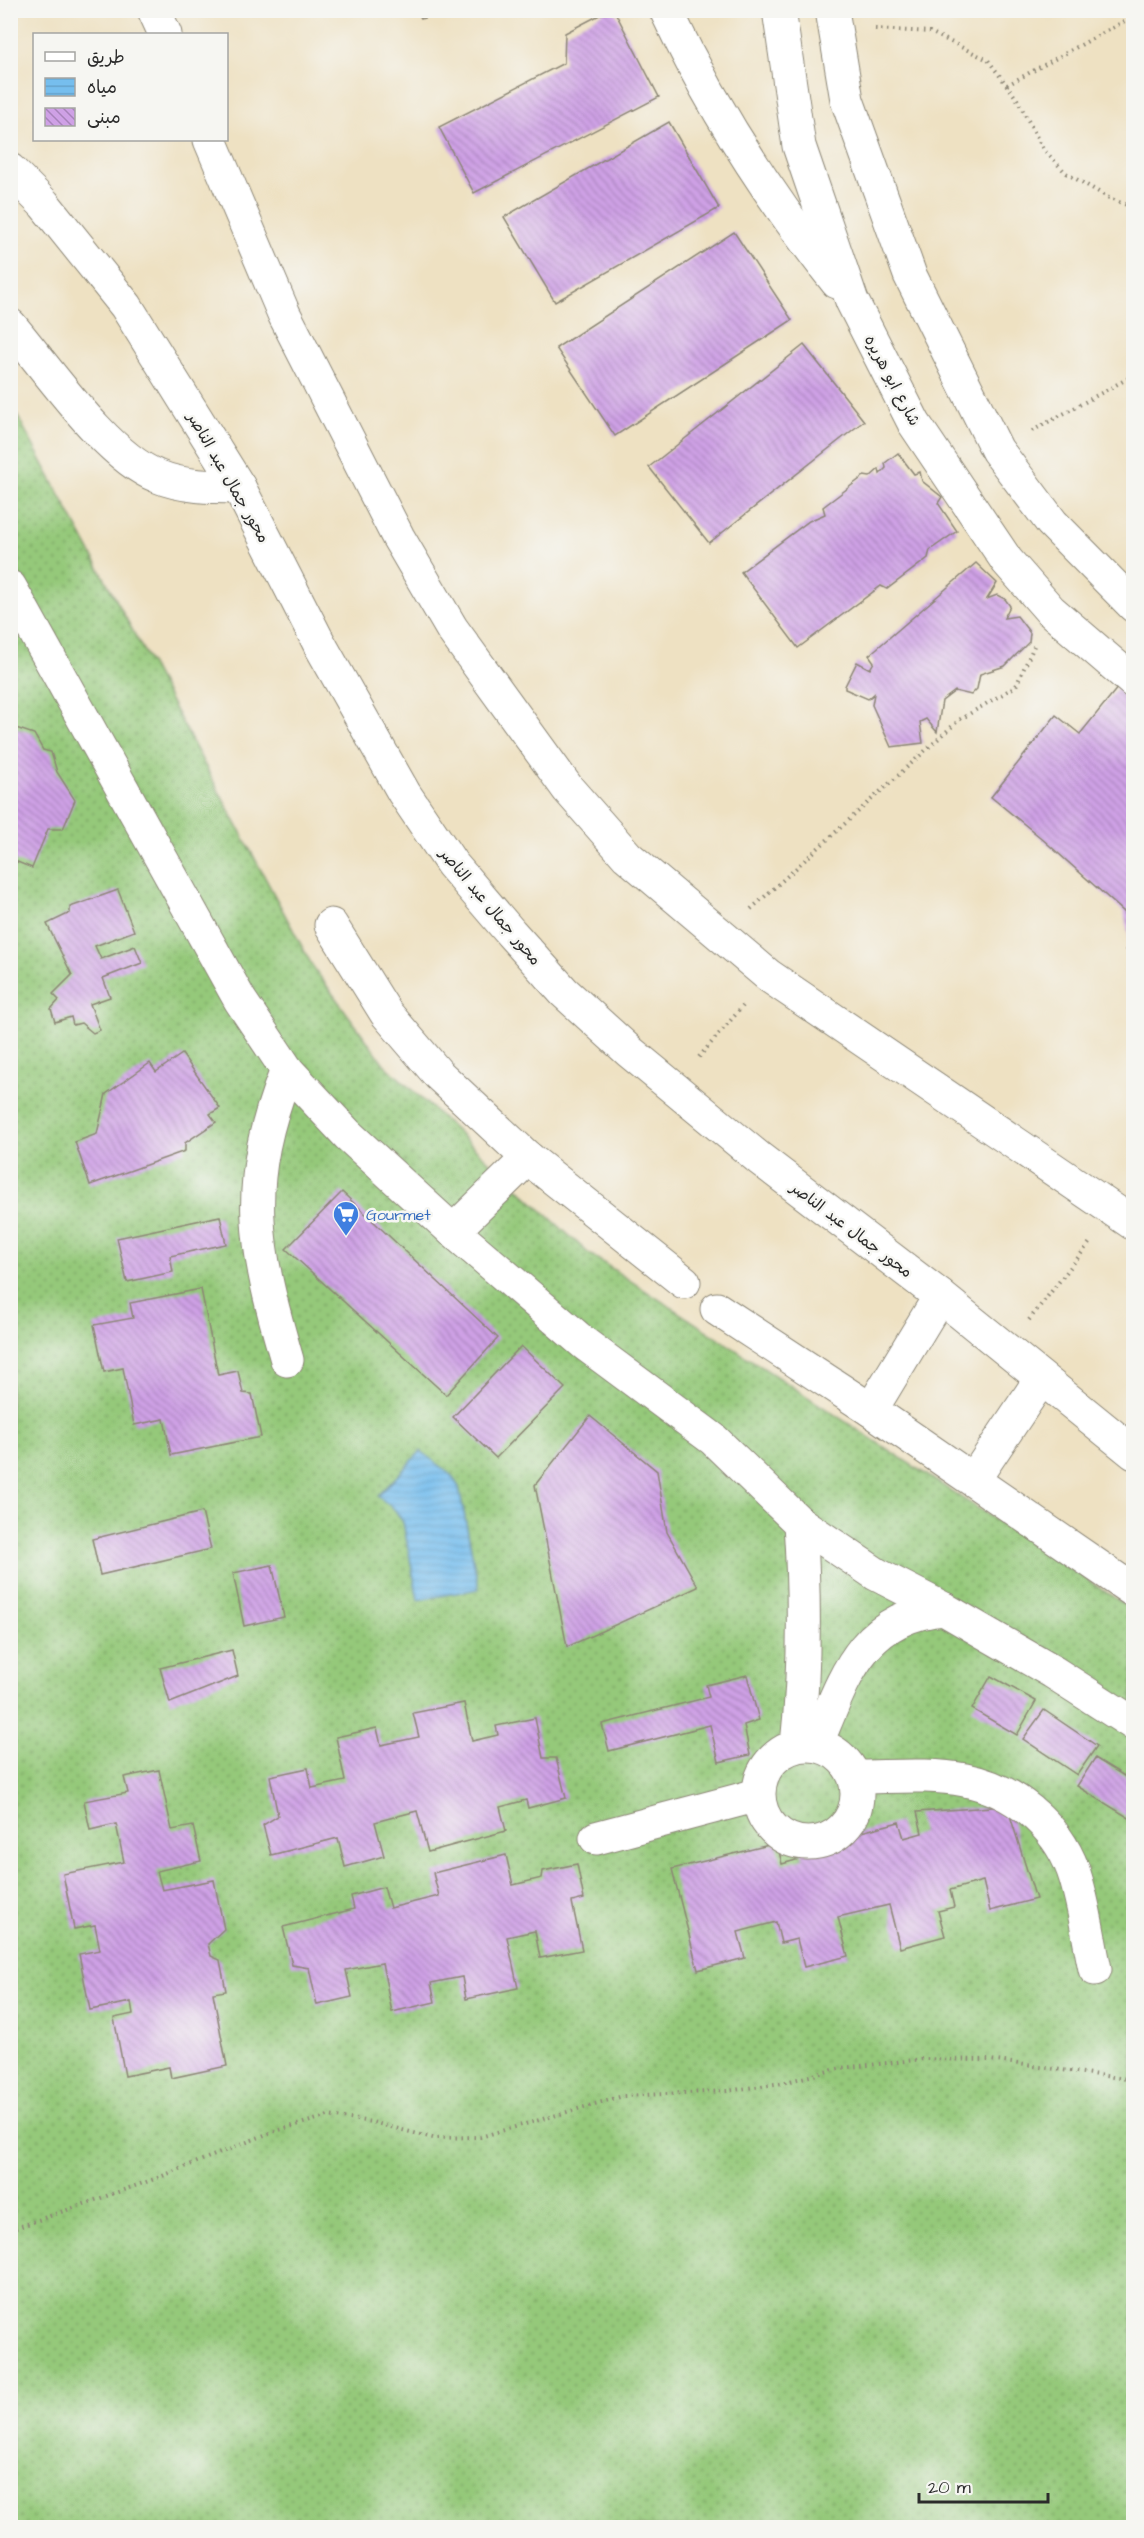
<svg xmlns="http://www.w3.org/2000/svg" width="1144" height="2538" viewBox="0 0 1144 2538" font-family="'Architects Daughter','Playpen Sans Arabic',sans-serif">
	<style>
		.grass { fill: url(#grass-dots); stroke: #607a52; stroke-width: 1.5 }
		.water { fill: url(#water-rules); stroke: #50748c; stroke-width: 1.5 }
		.building { fill: url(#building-back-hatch) }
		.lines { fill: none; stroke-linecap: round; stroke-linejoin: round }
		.minor-casing { stroke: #8c8676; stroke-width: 35 }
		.major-casing { stroke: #8c8676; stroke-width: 35 }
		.path { stroke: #8c8676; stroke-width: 4; stroke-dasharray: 1.5 4.5; stroke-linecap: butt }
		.minor { stroke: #fff; stroke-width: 33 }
		.major { stroke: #fff; stroke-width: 33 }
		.labels { text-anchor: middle; stroke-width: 5; stroke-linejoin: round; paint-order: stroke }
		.street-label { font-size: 16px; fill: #2b2b2b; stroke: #f6f6f2 }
		.shop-label { font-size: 16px; fill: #366cbe; stroke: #f6f6f2; text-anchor: start }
	</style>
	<defs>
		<pattern id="grass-dots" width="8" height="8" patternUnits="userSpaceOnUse" patternTransform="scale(1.5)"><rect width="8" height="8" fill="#95c97a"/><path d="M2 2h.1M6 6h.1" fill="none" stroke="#7aa364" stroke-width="1.8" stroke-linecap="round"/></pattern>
		<pattern id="water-rules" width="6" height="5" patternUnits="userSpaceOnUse" patternTransform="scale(1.5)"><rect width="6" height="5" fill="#76beee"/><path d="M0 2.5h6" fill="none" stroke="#66a3cc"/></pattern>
		<pattern id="building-back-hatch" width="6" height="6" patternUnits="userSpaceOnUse" patternTransform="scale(1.5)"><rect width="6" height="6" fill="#cfa1e6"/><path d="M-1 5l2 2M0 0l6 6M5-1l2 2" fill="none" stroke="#a883bb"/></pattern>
	</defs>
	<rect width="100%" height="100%" fill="#f6f6f2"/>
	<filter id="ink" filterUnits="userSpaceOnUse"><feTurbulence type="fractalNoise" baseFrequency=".0167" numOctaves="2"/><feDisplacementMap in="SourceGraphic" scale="12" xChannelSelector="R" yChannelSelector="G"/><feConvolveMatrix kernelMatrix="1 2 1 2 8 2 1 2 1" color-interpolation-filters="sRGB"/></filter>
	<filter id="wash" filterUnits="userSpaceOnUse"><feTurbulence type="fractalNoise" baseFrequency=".008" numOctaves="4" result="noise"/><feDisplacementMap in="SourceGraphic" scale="24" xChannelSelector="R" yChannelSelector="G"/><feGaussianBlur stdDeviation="1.35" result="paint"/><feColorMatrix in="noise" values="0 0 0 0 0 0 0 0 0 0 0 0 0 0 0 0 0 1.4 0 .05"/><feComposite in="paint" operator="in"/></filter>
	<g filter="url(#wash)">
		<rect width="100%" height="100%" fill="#eee1c2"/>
		<path class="grass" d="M10 402 313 967 384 1064 588 1253 1133 1610V2527H11Z"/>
		<path class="water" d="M421 1451 451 1475 459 1487 479 1589 418 1600 403 1522 395 1510 378 1496Z"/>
		<g id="blocks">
			<g class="building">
				<path d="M418 10H444V11L421 19Z"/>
				<path d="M609 10H614L659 97 474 193 439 127 564 63 565 33Z"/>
				<path d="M669 122 719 208 555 302 504 217Z"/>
				<path d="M734 232 792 320 615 436 556 348Z"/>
				<path d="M804 345 864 421 709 543 649 467Z"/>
				<path d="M898 453 914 474 920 472 922 481 942 497 938 503 957 531 930 550 928 558 887 589 881 586 798 648 741 572 809 521 825 514 823 507 864 476 870 477 879 469 880 474 886 468 885 463Z"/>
				<path d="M976 563 997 583 987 599 997 595 1005 599 1010 606 1004 618 1017 616 1030 633 1029 642 1005 666 980 674 977 689 971 695 955 691 942 701 937 732 926 719 920 722 923 743 891 747 872 705 874 694 868 699 845 689V686L857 662 870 669 874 662 869 655Z"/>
				<path d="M1118 687 1134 700V956L1126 950 1129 938 1124 912 1040 837 991 797 1056 715 1080 734Z"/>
				<path d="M10 726 34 734 43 750 51 752 57 772 75 800 63 829H48L32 868 10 859Z"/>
				<path d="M118 890 134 931 95 946 101 959 135 946 142 963 103 978 110 997 90 1004 100 1030 93 1033 81 1023 73 1025 71 1017 55 1022 51 1009 59 1000 53 994 72 975 47 924 70 913V907Z"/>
				<path d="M182 1054 220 1108 210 1114 216 1122 185 1143V1151L90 1185 75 1142 97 1134 106 1094 150 1063 156 1072Z"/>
				<path d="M342 1192 498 1338 446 1395 286 1249Z"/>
				<path d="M220 1216 226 1244 170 1256 173 1272 127 1282 117 1238Z"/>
				<path d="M201 1289 218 1375 238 1371 243 1393 252 1394 261 1437 171 1455 164 1419 134 1425 123 1368 104 1372 94 1325 133 1318 130 1303Z"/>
				<path d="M521 1346 565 1388 496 1458 453 1417Z"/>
				<path d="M590 1416 657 1471 667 1532 698 1587 567 1647 535 1485Z"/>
				<path d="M202 1512 211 1549 100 1575 92 1539Z"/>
				<path d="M272 1565 284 1617 244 1626 233 1573Z"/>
				<path d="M232 1650 238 1676 170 1703 160 1668Z"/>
				<path d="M747 1675 759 1720 744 1725 750 1755 719 1762 710 1725 609 1751 602 1724 709 1697 706 1685Z"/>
				<path d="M991 1676 1036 1701 1017 1735 972 1709Z"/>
				<path d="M464 1703 472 1741 498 1735 496 1726 535 1718 543 1758H556L566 1798 528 1808 526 1800 500 1807 506 1831 428 1852 417 1811 375 1822 384 1856 345 1867 338 1838 271 1855 263 1825 278 1816 270 1776 308 1768 312 1788 345 1781 336 1737 377 1728 381 1745 419 1737 413 1713Z"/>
				<path d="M1044 1710 1097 1746 1077 1775 1023 1739Z"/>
				<path d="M1095 1758 1134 1782V1821L1077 1786Z"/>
				<path d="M159 1770 172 1830 193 1826 201 1861 157 1871 162 1890 214 1880 224 1929 208 1944 211 1956 220 1960 226 1991 213 1993 227 2066 171 2078 169 2067 125 2076 114 2018 133 2014 131 2002 90 2010 79 1954 100 1950 95 1925 74 1929 63 1874 124 1862 116 1824 90 1830 84 1801 128 1793 124 1777Z"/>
				<path d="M1007 1806 1036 1899 990 1911 983 1881 950 1890 954 1907 938 1911 945 1936 900 1948 889 1905 838 1917 848 1956 804 1967 797 1939 781 1943 776 1922 738 1932 745 1958 698 1970 672 1869 777 1843 782 1864 803 1858 801 1848 899 1822 904 1838 922 1833 917 1812Z"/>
				<path d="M506 1855 513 1885 542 1878 543 1871 577 1864 584 1899 572 1902 582 1950 540 1958 535 1931 507 1937 518 1988 466 1999 462 1977 431 1983 435 2002 392 2012 382 1963 346 1970 352 1997 317 2005 309 1968 292 1965 283 1927 354 1909 351 1896 384 1887 390 1908 439 1896 433 1873Z"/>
			</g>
		</g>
	</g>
	<g filter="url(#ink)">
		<use href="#blocks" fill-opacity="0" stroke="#8c8676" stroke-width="1.5"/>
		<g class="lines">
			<g class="minor-casing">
				<g id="minor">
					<path d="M666 10C712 108 770 198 837 282"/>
					<path d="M779 10 799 146 852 301 914 423 1007 561 1050 610 1134 682"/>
					<path d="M832 10 847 100 910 275 997 450 1052 523 1134 606"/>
					<path d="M10 325C47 368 106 456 157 476 183 487 211 487 239 487"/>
					<path d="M10 587 240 1000 287 1070 348 1135 453 1231 585 1344 713 1439 800 1523 876 1574 944 1609 1053 1672 1134 1724"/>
					<path d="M331 925 386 1013 439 1075 528 1158 684 1282"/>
					<path d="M453 1231 528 1158"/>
					<path d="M717 1309 871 1410 1134 1591"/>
					<path d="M287 1360C254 1246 242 1184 287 1070"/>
					<path d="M871 1410 940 1296"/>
					<path d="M974 1479 1041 1379"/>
					<circle cx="808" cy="1794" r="49"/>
					<path d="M797 1745C805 1671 805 1598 800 1523"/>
					<path d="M816 1745C844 1679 861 1616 944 1609"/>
					<path d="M855 1777C891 1777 930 1773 965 1780 1013 1789 1056 1824 1073 1870 1084 1901 1088 1937 1095 1969"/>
					<path d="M596 1838 758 1795"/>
				</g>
			</g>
			<g class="major-casing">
				<g id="major">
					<path d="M154 10 165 34"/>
					<path d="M210 140 284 314 398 537 452 629 568 789 627 856 769 976 1134 1224"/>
					<path d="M10 170 44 204 126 306 239 487 319 643 404 793 452 864 511 933 564 992 630 1052 760 1159 940 1296 1134 1453"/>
				</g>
			</g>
			<g class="path">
				<path d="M875 29 930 32 988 60 1017 99 1043 149 1066 173 1109 198 1134 208"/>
				<path d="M1007 85 1134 16"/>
				<path d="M1032 431 1134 375"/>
				<path d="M751 909 959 720 1016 686 1034 646"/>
				<path d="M699 1057 743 1006"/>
				<path d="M1029 1320 1091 1241"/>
				<path d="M10 2230 160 2177 272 2132 328 2116 372 2122 433 2138 480 2137 623 2096 727 2091 782 2083 841 2068 924 2059 990 2060 1134 2080"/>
			</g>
			<use href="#minor" class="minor"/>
			<use href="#major" class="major"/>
		</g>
	</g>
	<defs>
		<g id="supermarket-pin" transform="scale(1.35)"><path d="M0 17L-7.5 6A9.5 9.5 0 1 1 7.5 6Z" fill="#3f7fe0" stroke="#f6f6f2"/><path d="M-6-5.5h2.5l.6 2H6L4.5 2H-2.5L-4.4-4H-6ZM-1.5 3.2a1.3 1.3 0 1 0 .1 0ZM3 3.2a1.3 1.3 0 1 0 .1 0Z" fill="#fff"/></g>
	</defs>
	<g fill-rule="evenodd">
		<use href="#supermarket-pin" x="346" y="1214"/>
	</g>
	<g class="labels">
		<g class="street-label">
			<text transform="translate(893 380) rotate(62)" y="6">شارع ابو هريره</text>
			<text transform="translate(229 477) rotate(60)" y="6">محور جمال عبد الناصر</text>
			<text transform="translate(491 906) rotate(50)" y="6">محور جمال عبد الناصر</text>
			<text transform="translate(852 1229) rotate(37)" y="6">محور جمال عبد الناصر</text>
		</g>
		<g class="shop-label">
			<text x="366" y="1220">Gourmet</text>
		</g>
	</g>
	<rect width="1144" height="2538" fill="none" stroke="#f6f6f2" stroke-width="36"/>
	<rect x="33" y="33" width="195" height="108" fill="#f6f6f2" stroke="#a5a5a2" stroke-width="1.5"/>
	<rect x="45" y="52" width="30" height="9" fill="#ffffff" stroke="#a5a5a2" stroke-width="1.5"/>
	<text x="87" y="63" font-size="18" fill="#2b2b2b">طريق</text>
	<rect x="45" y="78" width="30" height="18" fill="url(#water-rules)" stroke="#a5a5a2" stroke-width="1.5"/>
	<text x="87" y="93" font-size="18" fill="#2b2b2b">مياه</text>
	<rect x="45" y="108" width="30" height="18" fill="url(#building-back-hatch)" stroke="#a5a5a2" stroke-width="1.5"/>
	<text x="87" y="123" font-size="18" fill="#2b2b2b">مبنى</text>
	<path d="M919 2493v9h129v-9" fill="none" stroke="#2b2b2b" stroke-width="3"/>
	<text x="928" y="2493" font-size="18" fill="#2b2b2b" stroke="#f6f6f2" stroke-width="4.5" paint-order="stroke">20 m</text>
</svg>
